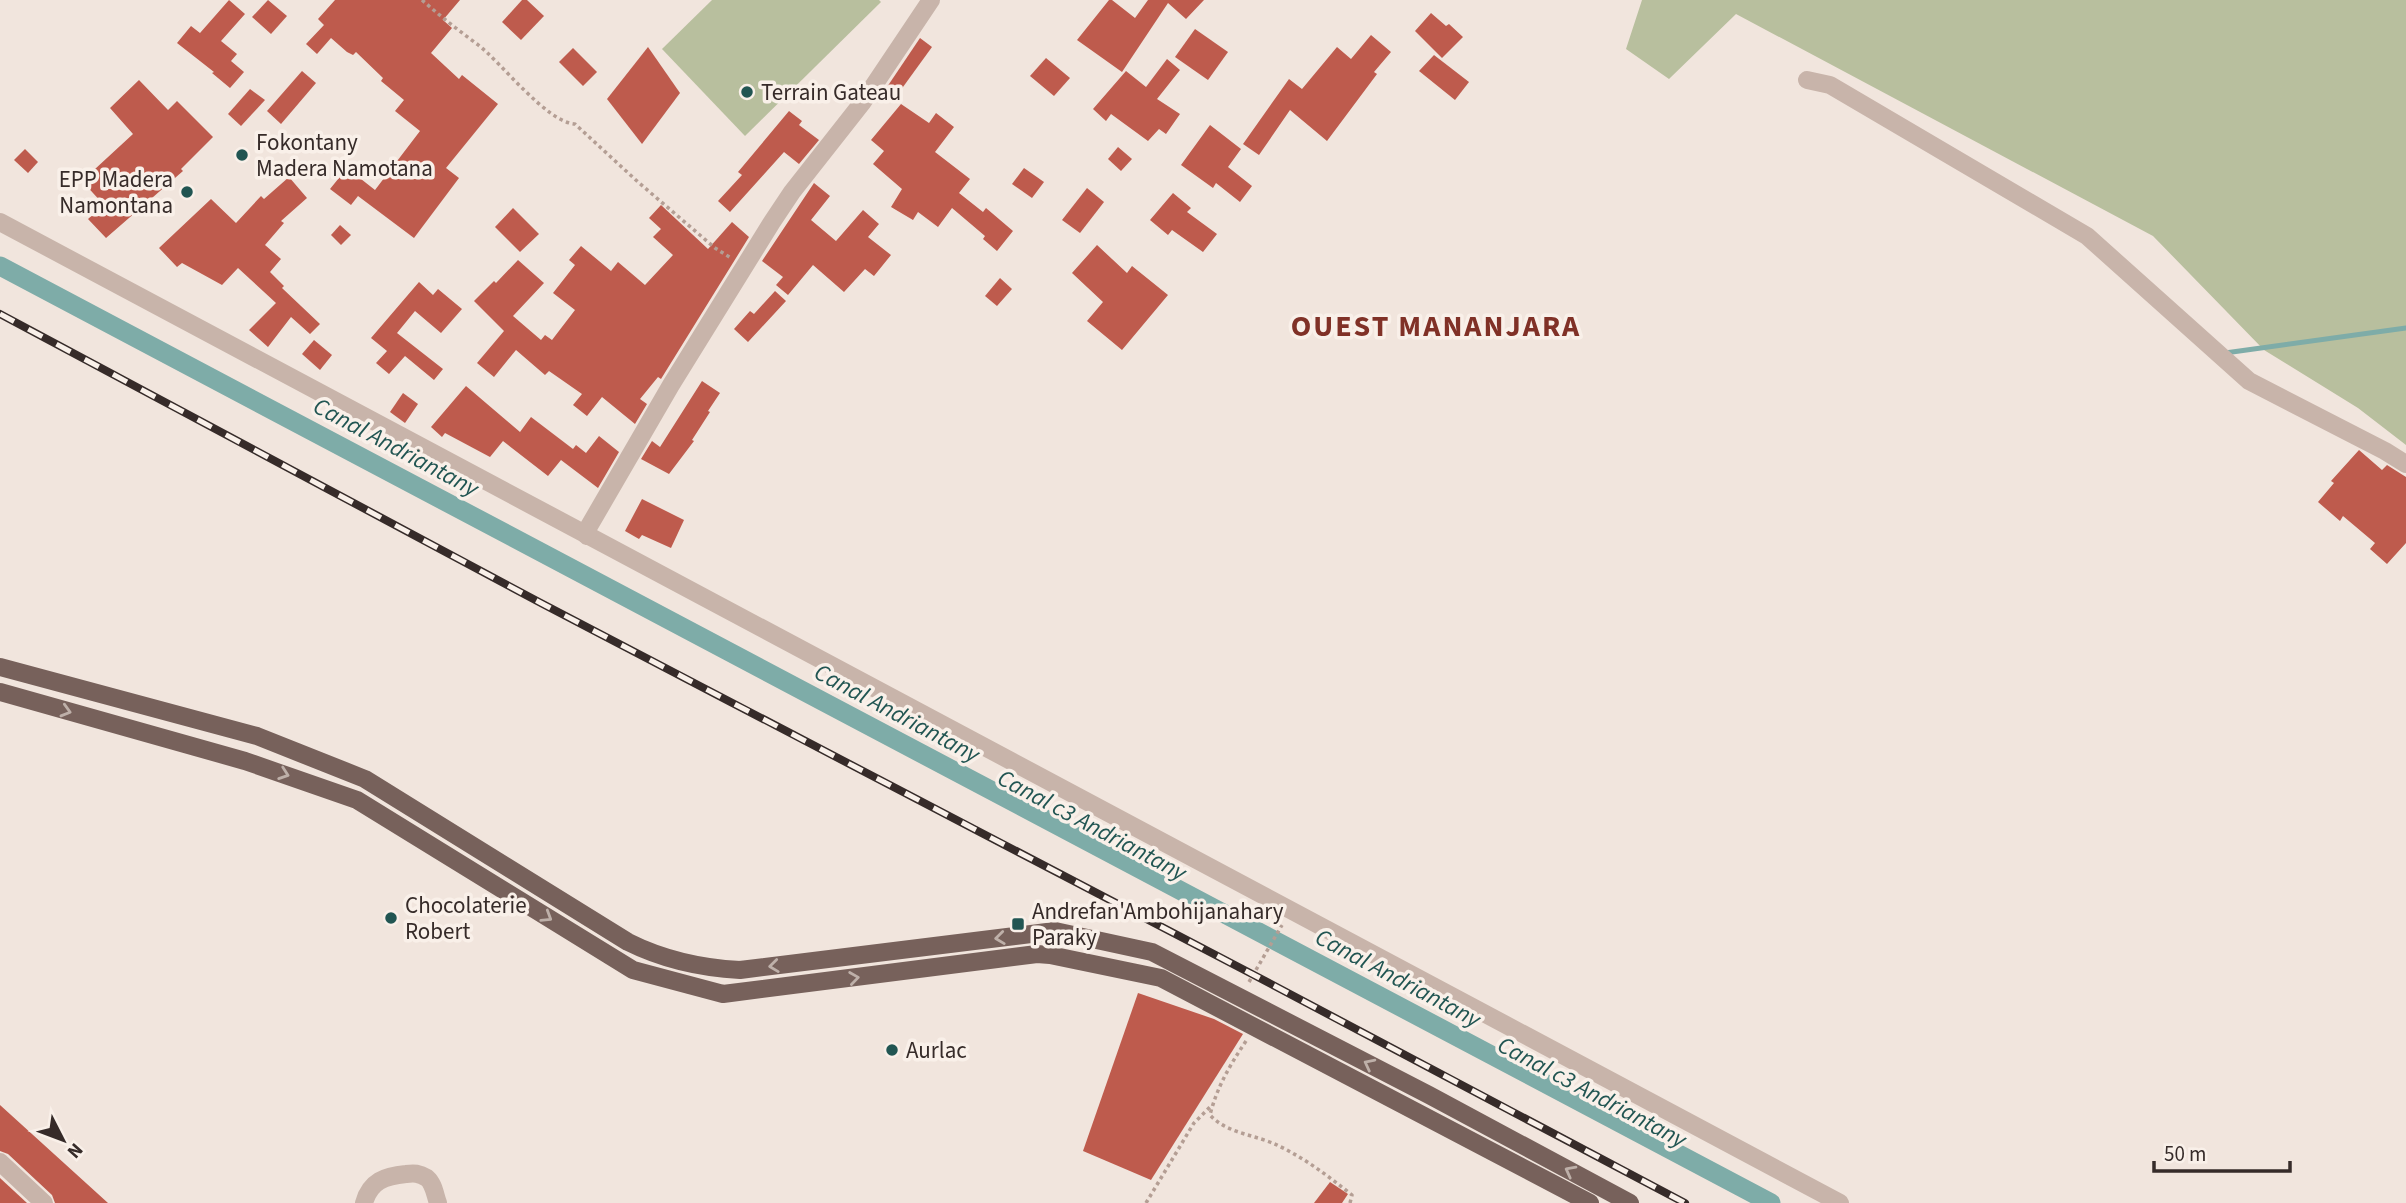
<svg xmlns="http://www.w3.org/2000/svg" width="2406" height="1203" viewBox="0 0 2406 1203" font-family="'Source Sans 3',sans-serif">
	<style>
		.green { fill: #b8bf9e }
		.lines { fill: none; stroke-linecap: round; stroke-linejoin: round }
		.stream { stroke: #7eaca8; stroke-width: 5 }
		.canal { stroke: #7eaca8; stroke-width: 19 }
		.building { fill: #be5b4d }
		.path { stroke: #b49e94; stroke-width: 3.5; stroke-dasharray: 3.5 3.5; stroke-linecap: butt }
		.minor { stroke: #c8b4aa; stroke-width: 18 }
		.major { stroke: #77615b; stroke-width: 18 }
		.rail-casing { stroke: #362b29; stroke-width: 8 }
		.rail { stroke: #f9f0e9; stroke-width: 5; stroke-dasharray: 16; stroke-linecap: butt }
		.oneway { stroke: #beb0a9 }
		.poi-dot { fill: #215552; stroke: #f9f0e9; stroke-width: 2.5 }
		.labels { text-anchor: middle; stroke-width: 7; stroke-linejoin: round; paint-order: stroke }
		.poi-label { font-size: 23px; fill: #362b29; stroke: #f9f0e9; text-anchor: start }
		.water-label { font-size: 24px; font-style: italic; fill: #215552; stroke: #f9f0e9 }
		.district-label { font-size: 30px; font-weight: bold; letter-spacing: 2px; fill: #803127; stroke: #f9f0e9 }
	</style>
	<rect width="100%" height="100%" fill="#f1e5dd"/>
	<g class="green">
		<path d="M712 0H879L881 2 745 136 662 49Z"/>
		<path d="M1642 0H2406V445L2358 408 2264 350 2153 236 1736 14 1669 79 1626 49Z"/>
	</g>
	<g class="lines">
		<g class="stream">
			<path d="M2225 353 2406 328"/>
			<path d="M848 715 1763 1203"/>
		</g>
		<path class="canal" d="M0 266 1771 1203"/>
	</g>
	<g class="building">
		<path d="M229 0 245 14 221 41 237 54 231 61 244 72 230 88 212 73 214 72 177 43 191 26 200 33Z"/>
		<path d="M268 0 287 16 271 34 252 17Z"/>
		<path d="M335 0H460L443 20 452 28 431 53 459 79 462 75 498 104 446 168 459 178 414 238 358 196 351 205 330 189 347 168 375 190 420 131 395 111 404 100 381 81 383 78 356 52 353 55 347 52 331 38 317 54 306 44 324 25 318 19Z"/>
		<path d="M522 0H527L544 16 521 40 502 22Z"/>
		<path d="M1109 0H1112L1135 18 1148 0H1204L1186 19 1168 3 1122 72 1077 40Z"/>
		<path d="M1431 13 1446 26 1449 24 1463 37 1442 58 1415 31Z"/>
		<path d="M1195 29 1228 52 1208 80 1175 57Z"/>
		<path d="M1371 35 1391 52 1374 72 1377 74 1327 141 1290 110 1259 155 1243 144 1289 79 1302 89 1337 47 1351 59Z"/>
		<path d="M920 38 932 47 895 98 885 90Z"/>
		<path d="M648 47 680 93 642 144 607 99Z"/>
		<path d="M573 48 597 72 583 86 559 62Z"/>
		<path d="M1434 55 1469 82 1455 100 1419 71Z"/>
		<path d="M1046 58 1070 78 1054 96 1030 76Z"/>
		<path d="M1167 59 1180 70 1157 99 1180 114 1166 134 1159 129 1148 141 1111 114 1106 121 1093 109 1126 71 1146 87Z"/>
		<path d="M302 71 316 83 281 124 267 111Z"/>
		<path d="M139 80 168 110 177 101 213 137 181 169 183 171 106 238 88 219 104 205 82 181 133 134 110 108Z"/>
		<path d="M250 89 265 100 241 126 228 114Z"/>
		<path d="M901 104 929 123 936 113 954 127 935 152 970 179 959 193 983 212 986 208 1013 231 997 251 983 239 985 236 952 208 938 227 918 212 913 220 891 207 902 189 873 164 884 151 871 140Z"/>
		<path d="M789 111 802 121 799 125 819 140 799 164 784 152 730 212 718 201 742 175 738 172Z"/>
		<path d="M1210 125 1241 149 1228 167 1252 186 1240 202 1216 183 1213 188 1181 165Z"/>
		<path d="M1118 147 1132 159 1121 171 1108 159Z"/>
		<path d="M25 149 38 162 28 173 14 160Z"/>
		<path d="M1024 168 1044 182 1032 198 1012 184Z"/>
		<path d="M289 177 307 198 281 221 284 223 265 245 281 259 270 272 284 286 282 288 320 324 310 334 291 317 268 347 249 330 276 303 238 268 222 285 182 263 177 267 159 248 211 199 236 223 261 196 264 199Z"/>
		<path d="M814 183 830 196 811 220 836 241 863 210 879 224 868 237 891 255 874 276 865 269 844 292 813 265 788 295 776 285 783 277 762 261Z"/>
		<path d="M1087 188 1104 202 1080 233 1062 220Z"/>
		<path d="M1173 193 1191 208 1187 212 1217 234 1203 252 1172 230 1168 235 1150 220Z"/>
		<path d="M661 205 708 249 732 222 749 237 661 379 658 377 640 399 647 404 635 424 602 397 587 416 573 405 582 394 549 371 545 375 516 350 494 377 477 363 504 331 474 301 494 281 496 283 518 260 544 283 513 316 541 340 545 335 552 340 575 310 553 293 575 265 569 260 581 246 611 271 618 262 645 285 673 255 653 237 661 229 649 218Z"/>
		<path d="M513 208 539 234 520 252 495 227Z"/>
		<path d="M340 225 351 235 341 245 331 235Z"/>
		<path d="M1097 245 1127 273 1132 266 1168 295 1122 350 1087 321 1103 302 1072 273Z"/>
		<path d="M1000 278 1012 289 997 306 985 296Z"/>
		<path d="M419 282 433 295 438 289 462 309 441 333 415 311 397 333 443 369 434 380 405 356 389 374 376 363 387 351 371 338Z"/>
		<path d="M775 291 786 301 748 342 734 329 750 311 754 314Z"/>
		<path d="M314 340 332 355 320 370 302 354Z"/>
		<path d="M702 381 720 393 708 411 710 412 692 440 694 441 669 474 641 459 652 441 660 447Z"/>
		<path d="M466 386 520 432 531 417 573 449 576 445 586 453 599 436 619 452 598 488 561 460 548 476 503 441 490 457 445 433 442 437 431 427Z"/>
		<path d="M403 393 418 404 405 423 390 412Z"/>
		<path d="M2359 450 2382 470 2387 465 2406 477V543L2387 564 2370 549 2375 543 2343 516 2340 521 2318 502 2334 483 2331 481Z"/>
		<path d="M642 499 684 520 671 548 642 535 639 539 625 531Z"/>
		<path d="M1138 993 1214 1019 1243 1034 1151 1180 1083 1151Z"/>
		<path d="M0 1105 108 1203H55L52 1195 8 1154 0 1151Z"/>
		<path d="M0 1178 27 1203H0Z"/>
		<path d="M1330 1182 1348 1194 1342 1203H1314Z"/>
	</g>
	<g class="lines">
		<g class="path">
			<path d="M422 0C440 16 458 30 477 44 501 62 546 122 575 124L638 182 715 248 731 258"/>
			<path d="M1249 982 1282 925"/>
			<path d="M1246 1041C1230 1065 1217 1087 1210 1115 1227 1134 1258 1135 1279 1146 1306 1159 1328 1176 1352 1195L1350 1203"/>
			<path d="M1146 1203 1194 1123 1212 1105"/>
		</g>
		<g class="minor">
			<path d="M1807 80 1830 85 2087 236 2249 381 2385 451 2406 464"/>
			<path d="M0 222 1840 1203"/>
			<path d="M587 536 588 528 671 385 772 222 792 192 862 103 931 0"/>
			<path d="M0 1162 44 1203"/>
			<path d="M364 1203C370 1181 385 1176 406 1174 414 1173 419 1173 427 1178 434 1184 435 1195 438 1203"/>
		</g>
		<g class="major">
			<path d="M0 667 257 736 365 779 628 942C662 959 702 968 740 970L1055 931 1152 952 1429 1095 1630 1203"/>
			<path d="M0 692 245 761 357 800 633 970 723 994 1037 954 1050 955 1161 978 1590 1203"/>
		</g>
		<g class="rail-casing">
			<path id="rail" d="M0 314 539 602 1252 974 1685 1203"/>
		</g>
		<use href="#rail" class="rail"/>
	</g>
	<defs><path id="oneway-chevron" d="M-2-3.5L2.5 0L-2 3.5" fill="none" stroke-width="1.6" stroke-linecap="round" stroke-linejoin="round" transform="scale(1.75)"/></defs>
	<g class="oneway">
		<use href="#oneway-chevron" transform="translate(66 711) rotate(16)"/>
		<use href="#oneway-chevron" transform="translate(284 774) rotate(19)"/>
		<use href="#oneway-chevron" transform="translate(547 917) rotate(32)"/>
		<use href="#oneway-chevron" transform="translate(1000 938) rotate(173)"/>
		<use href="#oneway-chevron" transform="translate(774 966) rotate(173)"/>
		<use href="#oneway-chevron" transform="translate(854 978) rotate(-8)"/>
		<use href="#oneway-chevron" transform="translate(1369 1064) rotate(-153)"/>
		<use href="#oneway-chevron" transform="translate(1570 1171) rotate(-152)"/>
	</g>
	<g class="poi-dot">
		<circle cx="747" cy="92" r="7"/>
		<circle cx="242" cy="155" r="7"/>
		<circle cx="187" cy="192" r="7"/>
		<circle cx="391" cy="918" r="7"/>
		<rect x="1011" y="917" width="14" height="14" rx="3.5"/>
		<circle cx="892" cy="1050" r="7"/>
	</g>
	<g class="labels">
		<g class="poi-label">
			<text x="761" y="100">Terrain Gateau</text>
			<text x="256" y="150">Fokontany<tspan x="256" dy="26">Madera Namotana</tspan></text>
			<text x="173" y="187" text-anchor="end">EPP Madera<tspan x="173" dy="26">Namontana</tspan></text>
			<text x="405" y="913">Chocolaterie<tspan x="405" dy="26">Robert</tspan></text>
			<text x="1032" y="919">Andrefan'Ambohijanahary<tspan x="1032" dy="26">Paraky</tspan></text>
			<text x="906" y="1058">Aurlac</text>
		</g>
		<g class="water-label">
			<text transform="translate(396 447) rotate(28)" y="8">Canal Andriantany</text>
			<text transform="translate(897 713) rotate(28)" y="8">Canal Andriantany</text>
			<text transform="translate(1092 825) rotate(28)" y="8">Canal c3 Andriantany</text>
			<text transform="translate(1398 978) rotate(28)" y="8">Canal Andriantany</text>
			<text transform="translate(1592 1092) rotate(28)" y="8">Canal c3 Andriantany</text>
		</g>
		<g class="district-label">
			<text x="1436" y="336">OUEST MANANJARA</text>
		</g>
	</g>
	<g transform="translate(63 1140) rotate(132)" stroke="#f9f0e9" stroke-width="5" paint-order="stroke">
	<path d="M0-5L12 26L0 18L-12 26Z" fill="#362b29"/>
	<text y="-10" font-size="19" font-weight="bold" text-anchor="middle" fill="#362b29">N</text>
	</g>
	<path d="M2154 1161v10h136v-10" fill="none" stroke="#362b29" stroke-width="3.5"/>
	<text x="2164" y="1161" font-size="21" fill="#362b29" stroke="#f9f0e9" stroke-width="5" paint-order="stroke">50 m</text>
</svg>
